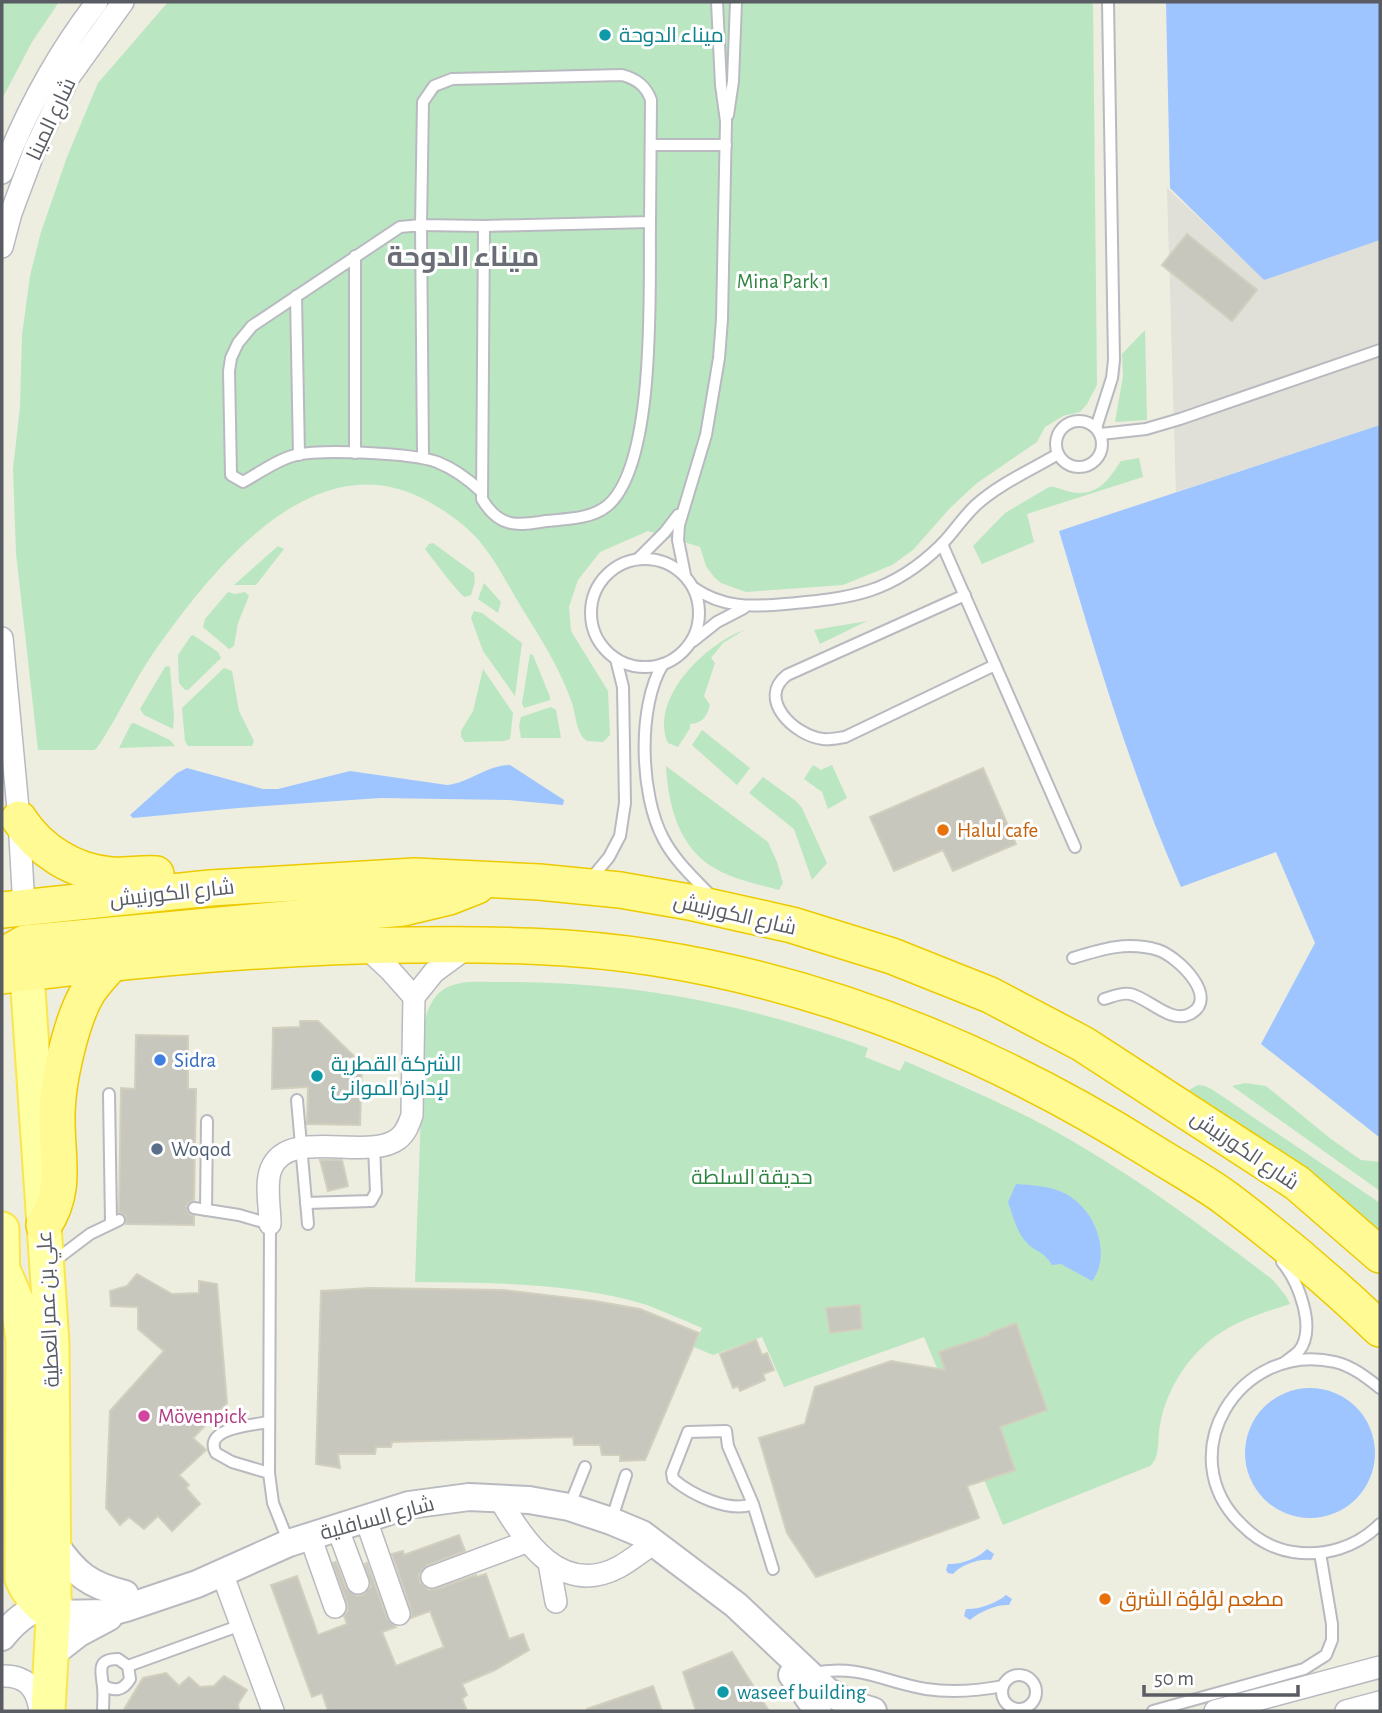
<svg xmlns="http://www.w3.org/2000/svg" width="1382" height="1713" viewBox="0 0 1382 1713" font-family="'Alegreya Sans',Cairo,sans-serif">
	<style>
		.industrial { fill: #e0dfd8 }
		.green { fill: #bae7c2 }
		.water { fill: #9ec5ff }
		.building { fill: #c8c7bd; stroke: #d2cfbe; stroke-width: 2 }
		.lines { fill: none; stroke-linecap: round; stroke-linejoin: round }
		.service-casing { stroke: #b8bac0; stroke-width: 14 }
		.minor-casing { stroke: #b8bac0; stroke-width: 24 }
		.tertiary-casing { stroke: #b8bac0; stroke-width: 30 }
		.primary-casing { stroke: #fae64c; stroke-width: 37 }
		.trunk-casing { stroke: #edca00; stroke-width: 38 }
		.service { stroke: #fff; stroke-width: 10 }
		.minor { stroke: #fff; stroke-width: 21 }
		.tertiary { stroke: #fff; stroke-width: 26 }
		.primary { stroke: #ffffa3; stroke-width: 33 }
		.trunk { stroke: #fffa94; stroke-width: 35 }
		.culture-dot { fill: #0f9aa8; stroke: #fff; stroke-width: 2.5 }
		.food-dot { fill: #e8710a; stroke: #fff; stroke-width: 2.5 }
		.shop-dot { fill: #3f7fe0; stroke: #fff; stroke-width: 2.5 }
		.service-dot { fill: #5c6f8a; stroke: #fff; stroke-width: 2.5 }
		.hotel-dot { fill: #d1479c; stroke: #fff; stroke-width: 2.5 }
		.labels { text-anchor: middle; stroke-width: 6; stroke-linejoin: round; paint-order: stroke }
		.culture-label { font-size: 21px; fill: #0d838f; stroke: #fff; text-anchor: start }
		.street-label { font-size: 21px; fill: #595c62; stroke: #fff }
		.park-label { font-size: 21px; fill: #2e8440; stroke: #fff }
		.food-label { font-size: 21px; fill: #c56008; stroke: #fff; text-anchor: start }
		.shop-label { font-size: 21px; fill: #366cbe; stroke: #fff; text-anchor: start }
		.service-label { font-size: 21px; fill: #4e5e75; stroke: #fff; text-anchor: start }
		.hotel-label { font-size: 21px; fill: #b23c85; stroke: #fff; text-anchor: start }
		.district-label { font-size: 28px; font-weight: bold; fill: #6a6d75; stroke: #fff }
	</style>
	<rect width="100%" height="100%" fill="#edede0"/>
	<path class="industrial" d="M1167 188 1264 279 1380 240V425L1176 492Z"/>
	<g class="green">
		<path d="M2 2H59L32 42 2 99Z"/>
		<path d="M168 2H1093L1097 385 1087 404 1080 412 1063 416 1045 427 1037 442 977 483 950 508 913 550 892 565 843 585 746 592 721 583 714 577 706 566 700 547 648 531 600 552 578 580 569 607 571 631 608 691 610 735 603 742 587 741C576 734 576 715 572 703 560 669 542 640 523 610 510 589 499 566 484 547 471 529 450 514 431 503 316 435 213 569 154 652 133 682 118 717 97 748L94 750H38L16 553 13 469 20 407 22 335 30 276 41 232 67 157 98 83Z"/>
		<path d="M1145 330 1147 420 1115 422 1123 376 1122 354Z"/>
		<path d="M1139 458 1143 477 1027 514 1034 542 982 564 973 546 1005 513 1049 487C1057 486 1063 491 1071 492 1098 497 1108 480 1121 461Z"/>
		<path d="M433 543 474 573 475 582 471 595 465 597C457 592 433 559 425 549L429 544Z"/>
		<path d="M278 546 284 549 256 585H234Z"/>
		<path d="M484 583 501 602 498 613 478 599Z"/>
		<path d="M228 592 235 594 245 592 249 596 238 623 234 646 229 649 203 627 205 619Z"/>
		<path d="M474 611 482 613 522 643 515 696 483 651 471 618Z"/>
		<path d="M867 621 820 644 814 630Z"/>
		<path d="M744 630 723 643 711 658 715 663 704 696 710 705C707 717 702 723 690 724V728L678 747 668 743C649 698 706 644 744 630Z"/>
		<path d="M193 635 218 652 221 658 188 690H185L179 683 178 655 191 636Z"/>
		<path d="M530 654 533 655 550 697V700L524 708 522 703Z"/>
		<path d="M168 666 170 667 174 718 173 729 144 715 140 709 165 667Z"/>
		<path d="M224 668 232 671 239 711 254 741 252 746H188L185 741 182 708Z"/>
		<path d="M483 669 513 713 510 739 505 741 465 742 461 737V731L473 711Z"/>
		<path d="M551 707 556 710 561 738H521L519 726 521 717Z"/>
		<path d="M134 723 170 740 175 746 119 748 131 724Z"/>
		<path d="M702 730 750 768 737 785 692 745Z"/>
		<path d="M813 765 821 770 832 765 847 798 828 809 822 792 804 779Z"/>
		<path d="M666 766 768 842 777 862 783 883 779 890C758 884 735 880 716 869 679 849 668 805 666 766Z"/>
		<path d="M763 777 796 801 802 808 827 863 812 880 794 829 749 793Z"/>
		<path d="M513 982C640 983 750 1005 868 1048L865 1057 900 1071 905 1061C964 1087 1024 1112 1079 1145 1147 1185 1210 1232 1273 1280L1286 1296 1290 1304C1268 1311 1245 1318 1225 1330 1192 1349 1166 1388 1160 1425 1157 1438 1161 1457 1150 1466L1003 1525 924 1337 784 1387 762 1337 713 1355 694 1347 702 1328C684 1320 665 1312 647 1305 574 1282 491 1283 415 1282L424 1025C434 972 470 983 513 982Z"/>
		<path d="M1245 1083 1266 1086 1331 1139 1361 1160 1380 1162V1191L1232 1086Z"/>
		<path d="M1198 1085 1205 1086 1213 1090 1380 1203V1237L1243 1126 1189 1090Z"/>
	</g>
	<g class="water">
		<path d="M1166 2H1380V240L1264 280 1170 188Z"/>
		<path d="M1380 425V1137H1379L1261 1044 1315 943 1276 852 1181 887C1130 772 1095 651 1059 531Z"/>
		<path d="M510 765 564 800 563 805 509 800 380 798 238 808 133 818 130 815 177 773 187 768 263 789H278L350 771 447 785C469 783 487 765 510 765Z"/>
		<path d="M1016 1184C1031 1185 1050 1186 1064 1193 1094 1207 1113 1253 1092 1281L1061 1264 1052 1265C1042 1249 1036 1253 1027 1243 1016 1232 1013 1215 1008 1202Z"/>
		<circle cx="1310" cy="1453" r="65"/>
		<path d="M987 1549 994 1554 991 1560C980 1558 960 1565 953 1574L948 1573 946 1570 948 1564C960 1565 979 1558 987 1549Z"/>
		<path d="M1006 1595 1012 1599 1009 1605C997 1604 979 1612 970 1620L964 1616 966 1609C978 1610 997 1603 1006 1595Z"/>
	</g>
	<g class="building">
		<path d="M1187 234 1257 290 1232 321 1162 265Z"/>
		<path d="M983 768 1016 844 953 871 943 850 894 871 870 817Z"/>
		<path d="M300 1021H318L362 1064 360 1125 307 1124 308 1087 272 1089 273 1028 300 1027Z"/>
		<path d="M136 1035 188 1036V1089H196L194 1200 188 1203 186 1207 189 1214 194 1216V1225L126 1224V1216L119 1212 121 1088 135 1089Z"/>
		<path d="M320 1160H342L348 1186 328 1191Z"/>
		<path d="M137 1274 172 1294 199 1293V1281L217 1284 227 1403 193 1438 206 1450 179 1475 189 1485 186 1488 200 1504 172 1531 158 1516 144 1529 129 1517 120 1525 106 1508 110 1411 164 1351 138 1329V1307L111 1306 110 1291 127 1286Z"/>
		<path d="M369 1288 503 1290 595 1301 640 1309 699 1333 645 1460 620 1461V1455H602L600 1445H574L573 1437 392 1442 391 1447H376L375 1454H338L340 1468 316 1464 321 1291Z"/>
		<path d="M860 1305 862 1329 830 1333 826 1308Z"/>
		<path d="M1016 1323 1047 1410 1000 1427 1015 1470 967 1486 979 1518 816 1577 787 1533 759 1438 805 1424 815 1387 891 1361 945 1370 939 1352 990 1335V1333Z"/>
		<path d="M756 1340 762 1355 767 1353 774 1370 763 1374 765 1380 740 1391 738 1386 733 1388 720 1354Z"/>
		<path d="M459 1535 465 1551 427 1565 419 1574 420 1582 429 1590 436 1589 476 1575 477 1577 486 1574 509 1639 523 1634 529 1650 495 1670 462 1684 467 1695 462 1699 467 1711H328L322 1693 312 1697 271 1585 297 1576 318 1635 347 1624 344 1616 348 1610 347 1603 333 1563 336 1562 346 1588 357 1596 363 1595 371 1586 365 1564 367 1563 387 1618 396 1627 382 1632 396 1666 444 1647 430 1611 411 1618V1610L392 1554 403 1551 404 1555Z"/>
		<path d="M732 1652 769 1711H696L683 1672Z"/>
		<path d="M166 1673 179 1686 189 1677 200 1687 214 1686 224 1676 247 1690 238 1704 239 1711H123L143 1678Z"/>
		<path d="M653 1686 662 1711H587V1709Z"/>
	</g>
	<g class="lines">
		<g class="service-casing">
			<g id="service">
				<path d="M622 75C637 79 646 86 651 100L650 222 484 226 421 225 423 102 434 86 452 79Z"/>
				<path d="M728 115 733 81 736 2"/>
				<path d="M652 145H726"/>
				<path d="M484 226 482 499C499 528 517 526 546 521 566 519 591 519 607 506 657 465 649 285 650 222"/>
				<path d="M355 256V453"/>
				<path d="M296 296 299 455"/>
				<circle cx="1079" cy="444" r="23"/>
				<path d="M1096 428 1112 378 1114 360 1108 2"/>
				<path d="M1101 434 1146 429 1180 419 1380 350"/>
				<path d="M423 458 421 225 400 227 252 326 238 343 231 358 229 371 231 475 243 482C259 473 278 459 296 455 323 449 412 453 437 462 455 469 468 479 482 492"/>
				<path d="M942 544 1075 847"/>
				<circle cx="645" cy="613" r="54"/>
				<path d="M638 559 665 532 678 515"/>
				<path d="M685 575 678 540 679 525 706 435 719 358 722 319 726 121 721 85 717 2"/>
				<path d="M694 588C723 608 751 607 785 604 852 598 891 594 941 545 953 533 963 517 976 505 999 484 1031 470 1058 454"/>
				<path d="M965 595 787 675C756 699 795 736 823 739 830 740 838 738 845 737L995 665"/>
				<path d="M693 641 717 622 744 608"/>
				<path d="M663 664C637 706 640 795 663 838 674 860 695 879 712 897"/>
				<path d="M590 880 609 857 620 836 625 803 623 687 616 659"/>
				<path d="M1073 958C1102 949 1127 941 1158 950 1177 956 1221 998 1190 1014 1170 1024 1149 998 1130 994 1121 992 1112 997 1104 999"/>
				<path d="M109 1094 111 1223"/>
				<path d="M297 1100 308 1224"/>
				<path d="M306 1203 371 1201 376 1192 374 1147"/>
				<path d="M194 1208 239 1215 270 1224 269 1473 273 1503 289 1543"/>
				<path d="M206 1210 207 1121"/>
				<path d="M53 1262 90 1234 119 1220"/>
				<path d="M1282 1262C1298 1281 1317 1328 1299 1351 1295 1355 1289 1359 1285 1362"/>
				<path d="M1380 1388C1366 1377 1352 1366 1335 1362 1239 1340 1169 1456 1242 1525 1256 1539 1273 1549 1293 1552 1325 1557 1357 1547 1380 1524"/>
				<path d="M269 1473 232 1462 216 1453C202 1428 253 1425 269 1422"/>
				<path d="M753 1504C729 1513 692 1495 673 1479L672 1473 688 1432 726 1431 728 1446 753 1504 773 1569"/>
				<path d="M569 1507 585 1467"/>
				<path d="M611 1521 626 1475"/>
				<path d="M128 1666 241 1625"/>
				<path d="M813 1673C860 1664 884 1682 926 1689 952 1693 977 1691 1003 1686"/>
				<circle cx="1019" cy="1692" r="17"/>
				<path d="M103 1711C103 1704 104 1695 103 1687 102 1673 95 1659 118 1659L128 1666 130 1679C123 1691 114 1692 103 1685"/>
				<path d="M1153 1711 1304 1669 1326 1655 1332 1640V1624L1320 1553"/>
			</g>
		</g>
		<g class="minor-casing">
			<g id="minor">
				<path d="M2 173C26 111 57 54 97 2"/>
				<path d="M2 247 11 213 35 149 69 77 123 2"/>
				<path d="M2 638 19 819 24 908"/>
				<path d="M363 945 390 970 414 997"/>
				<path d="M270 1224C270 1207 265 1184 271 1169 288 1126 367 1162 398 1139 406 1133 409 1124 412 1115L414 997 434 972 468 947"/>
				<path d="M499 1498C523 1540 561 1598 619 1567 632 1560 643 1550 655 1543"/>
				<path d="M365 1517 399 1614"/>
				<path d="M337 1527 358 1583"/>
				<path d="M310 1536 335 1607"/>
				<path d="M549 1563 556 1602"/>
				<path d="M222 1573 273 1711"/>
				<path d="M432 1577 526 1542"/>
				<path d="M2 1676C26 1675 37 1688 40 1711"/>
				<path d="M1215 1711 1380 1667"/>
				<path d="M1346 1711 1380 1702"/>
			</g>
		</g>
		<g class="tertiary-casing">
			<g id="tertiary">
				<path d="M54 1543C75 1574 89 1585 125 1594"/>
				<path d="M54 1614 107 1613 126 1608 197 1584 289 1543 409 1505 469 1497 529 1500 569 1507 611 1521 642 1534 736 1605 827 1691 850 1704 873 1711"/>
				<path d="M2 1637C16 1619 35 1605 58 1602"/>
				<path d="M52 1654 79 1633 109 1617"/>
				<path d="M792 1675 818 1711"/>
			</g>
		</g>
		<g class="primary-casing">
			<g id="primary">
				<path d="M25 945 52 1343 54 1602 48 1711"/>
				<path d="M2 1229 3 1294"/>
				<path d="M4 1272 18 1304 23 1340 22 1579C28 1593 40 1607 54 1614"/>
			</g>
		</g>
		<g class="trunk-casing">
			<g id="trunk">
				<path d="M19 819C39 850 73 872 111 875 126 876 141 873 156 874"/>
				<path d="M2 910 210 888 415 876 539 882 620 890 689 902 792 925 892 956 990 995 1083 1044 1297 1183 1380 1255"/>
				<path d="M2 956 25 943 403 908 449 897 477 886"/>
				<path d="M2 976C137 959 273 946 410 945 492 944 574 945 655 958 832 986 1000 1056 1151 1151 1176 1167 1203 1181 1227 1199 1280 1239 1332 1283 1380 1329"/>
				<path d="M44 1225C68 1189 56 1156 57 1116 57 1083 71 1020 88 992 95 981 104 972 112 963"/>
			</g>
		</g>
		<use href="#service" class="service"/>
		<use href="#minor" class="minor"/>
		<use href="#tertiary" class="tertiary"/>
		<use href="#primary" class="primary"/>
		<use href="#trunk" class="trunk"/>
	</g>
	<g class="culture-dot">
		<circle cx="605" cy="35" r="7"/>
		<circle cx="317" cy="1076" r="7"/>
		<circle cx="723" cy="1692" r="7"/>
	</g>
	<g class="food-dot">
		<circle cx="943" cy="830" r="7"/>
		<circle cx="1105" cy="1599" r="7"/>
	</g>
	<circle class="shop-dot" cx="160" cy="1060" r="7"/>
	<circle class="service-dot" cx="157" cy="1149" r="7"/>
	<circle class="hotel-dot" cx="144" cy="1416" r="7"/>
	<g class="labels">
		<g class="culture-label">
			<text x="619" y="42">ميناء الدوحة</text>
			<text x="331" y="1071">الشركة القطرية<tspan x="331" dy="24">لإدارة الموانئ</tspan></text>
			<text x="737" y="1699">waseef building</text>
		</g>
		<g class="street-label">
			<text transform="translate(51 119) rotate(-65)" y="7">شارع المينا</text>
			<text transform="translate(172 893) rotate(-6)" y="7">شارع الكورنيش</text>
			<text transform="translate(735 914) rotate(13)" y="7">شارع الكورنيش</text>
			<text transform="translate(1245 1150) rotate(34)" y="7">شارع الكورنيش</text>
			<text transform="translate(48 1309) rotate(-93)" y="7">علي بن عمر العطية</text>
			<text transform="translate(377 1518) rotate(-15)" y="7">شارع السافلية</text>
		</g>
		<g class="park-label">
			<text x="783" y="288">Mina Park 1</text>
			<text x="752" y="1184">حديقة السلطة</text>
		</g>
		<g class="food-label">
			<text x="957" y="837">Halul cafe</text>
			<text x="1119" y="1606">مطعم لؤلؤة الشرق</text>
		</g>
		<g class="shop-label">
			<text x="174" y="1067">Sidra</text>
		</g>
		<g class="service-label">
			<text x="171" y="1156">Woqod</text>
		</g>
		<g class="hotel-label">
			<text x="158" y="1423">Mövenpick</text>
		</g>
		<g class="district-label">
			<text x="463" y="266">ميناء الدوحة</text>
		</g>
	</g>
	<rect width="1382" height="1713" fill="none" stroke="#595c62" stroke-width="7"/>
	<path d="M1144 1685v10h154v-10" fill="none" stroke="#595c62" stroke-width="3.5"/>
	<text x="1154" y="1685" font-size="21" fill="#595c62" stroke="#ffffff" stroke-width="5" paint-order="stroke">50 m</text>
</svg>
